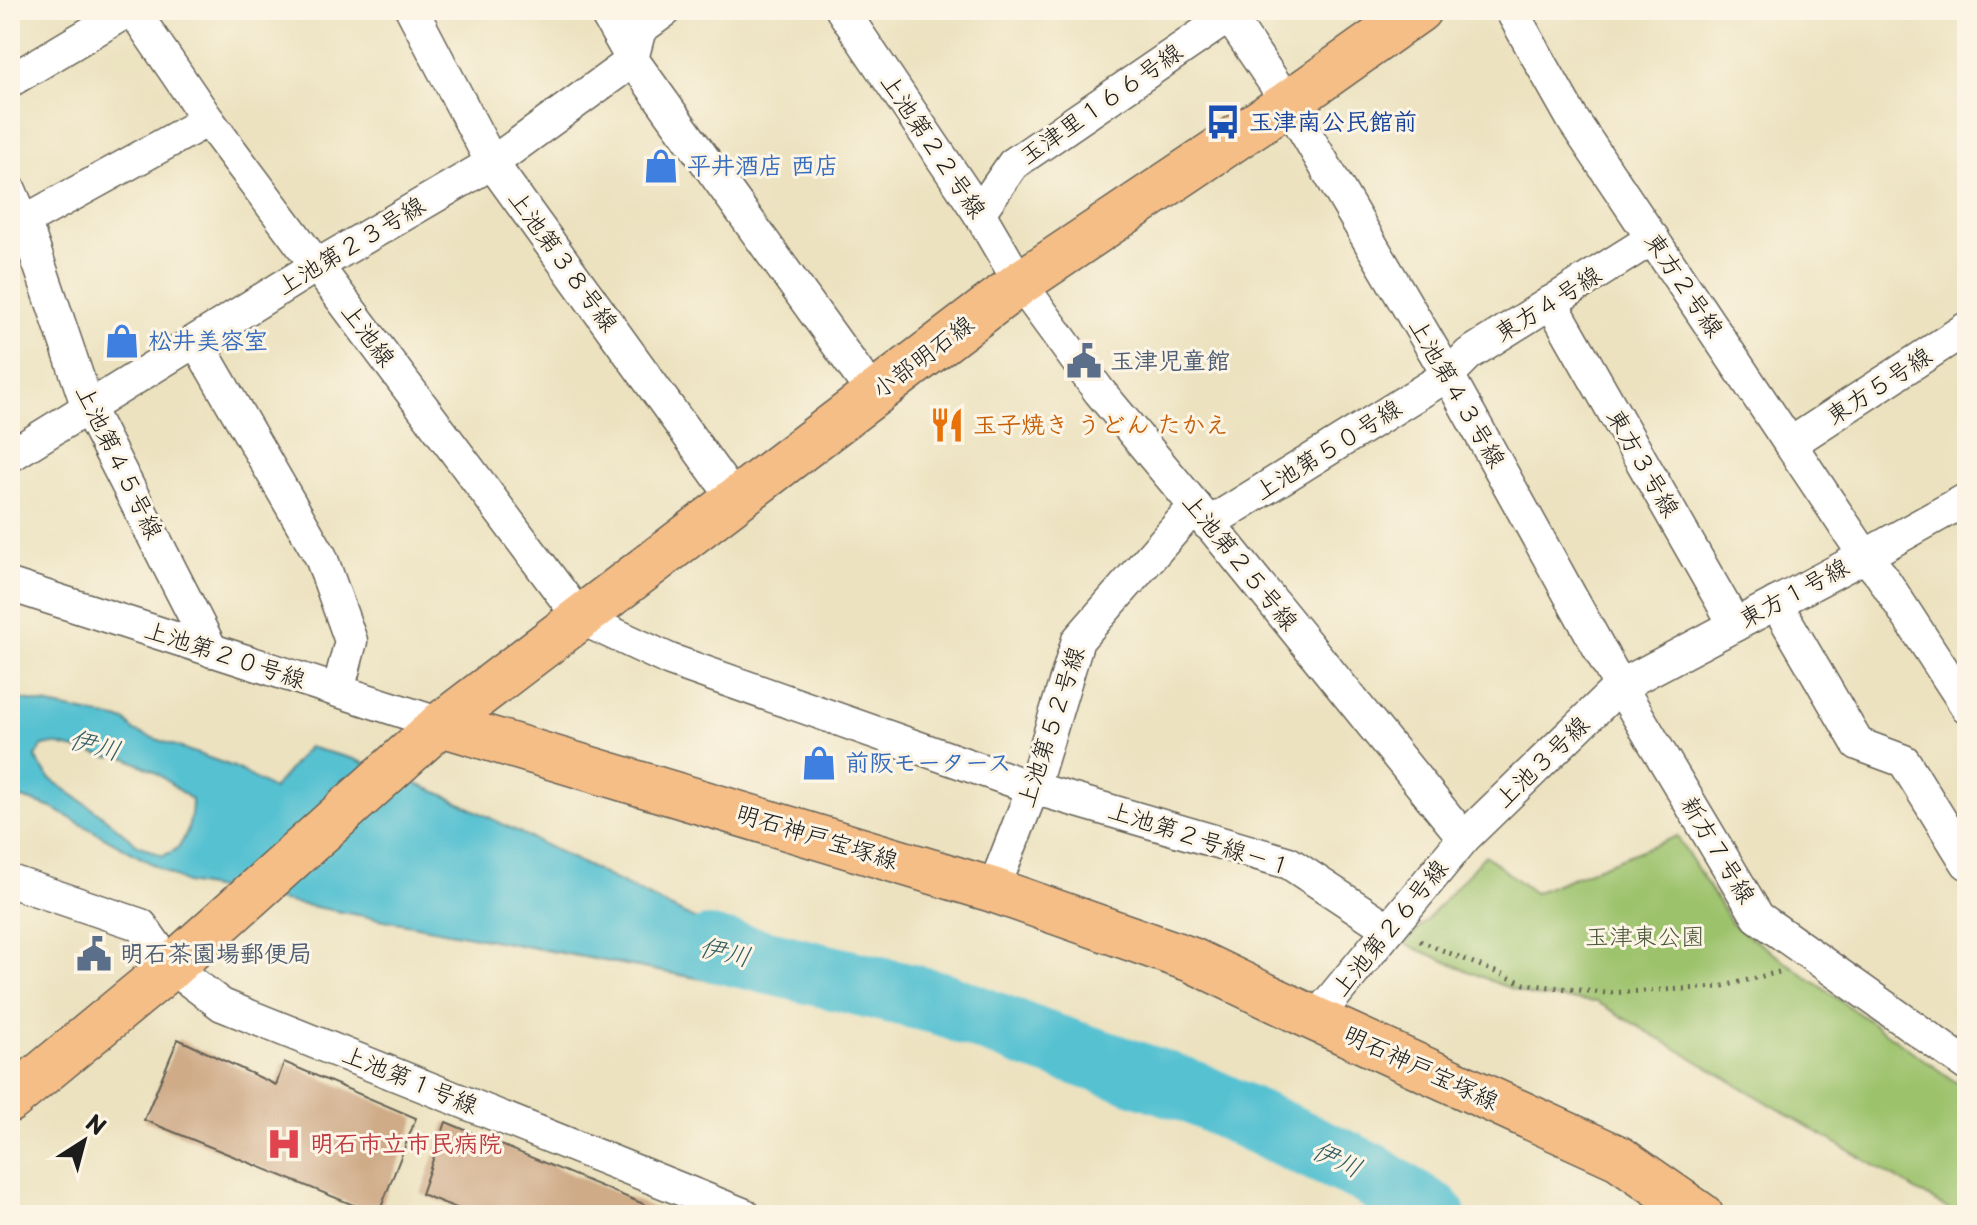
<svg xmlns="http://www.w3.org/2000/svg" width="1977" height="1225" viewBox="0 0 1977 1225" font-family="'Playpen Sans','Klee One',sans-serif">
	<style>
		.green { fill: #9cc26c; stroke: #5c6f44; stroke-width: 2 }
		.water { fill: #56c1d1; stroke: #396e76; stroke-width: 2; fill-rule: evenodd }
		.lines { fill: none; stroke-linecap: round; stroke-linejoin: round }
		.river { stroke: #56c1d1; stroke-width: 64 }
		.building { fill: #cfab88 }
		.minor-casing { stroke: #656155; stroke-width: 35 }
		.primary-casing { stroke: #656155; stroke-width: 47 }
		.path { stroke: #656155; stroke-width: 5; stroke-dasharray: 2 6; stroke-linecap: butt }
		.minor { stroke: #fff; stroke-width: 32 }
		.primary { stroke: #f6be87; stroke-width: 44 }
		.labels { text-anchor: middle; stroke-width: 6; stroke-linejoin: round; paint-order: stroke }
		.street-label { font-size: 24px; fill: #1c1c1c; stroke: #fcf5e5 }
		.transit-label { font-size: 24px; font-weight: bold; fill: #164399; stroke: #fcf5e5; text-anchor: start }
		.shop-label { font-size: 24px; font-weight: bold; fill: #366cbe; stroke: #fcf5e5; text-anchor: start }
		.service-label { font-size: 24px; font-weight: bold; fill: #4e5e75; stroke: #fcf5e5; text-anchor: start }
		.food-label { font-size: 24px; font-weight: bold; fill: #c56008; stroke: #fcf5e5; text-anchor: start }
		.park-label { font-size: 24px; fill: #495638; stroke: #fcf5e5 }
		.health-label { font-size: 24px; font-weight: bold; fill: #be3a42; stroke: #fcf5e5; text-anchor: start }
		.water-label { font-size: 26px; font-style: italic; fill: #335e64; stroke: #fcf5e5 }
	</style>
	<rect width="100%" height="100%" fill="#fcf5e5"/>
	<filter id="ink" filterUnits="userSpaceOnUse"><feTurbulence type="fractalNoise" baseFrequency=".0125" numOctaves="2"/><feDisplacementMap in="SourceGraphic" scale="16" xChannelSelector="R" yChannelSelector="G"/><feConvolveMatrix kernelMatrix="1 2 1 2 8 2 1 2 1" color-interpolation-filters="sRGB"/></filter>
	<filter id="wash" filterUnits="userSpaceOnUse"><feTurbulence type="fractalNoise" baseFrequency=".006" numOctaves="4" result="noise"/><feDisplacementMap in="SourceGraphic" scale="32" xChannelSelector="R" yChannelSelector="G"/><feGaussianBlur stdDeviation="1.8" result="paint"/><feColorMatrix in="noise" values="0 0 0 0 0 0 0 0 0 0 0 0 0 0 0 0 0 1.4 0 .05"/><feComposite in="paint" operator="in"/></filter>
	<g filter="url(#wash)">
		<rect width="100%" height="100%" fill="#ece2c0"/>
		<path class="green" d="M1677 836 1732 924 1967 1090V1215H1958L1597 1002 1532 996 1496 983 1405 944 1485 855 1534 893Z"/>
		<path class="water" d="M10 697 126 721 134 731 234 767 273 789 308 747 354 759 442 794 884 1013 186 883 52 808 10 794ZM54 744 110 757 118 754 154 771 192 800C192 815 188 840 175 850 174 851 164 855 163 856L138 845 99 813 49 778 35 757 43 746Z"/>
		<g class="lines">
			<path class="river" d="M708 948 940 1003 1037 1040 1192 1092 1368 1173 1434 1215"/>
		</g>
		<g id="blocks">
			<g class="building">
				<path d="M178 1039 276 1085 284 1062 416 1118 378 1215 144 1120Z"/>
				<path d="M446 1122 658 1210 656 1215H474L421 1194Z"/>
			</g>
		</g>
	</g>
	<g filter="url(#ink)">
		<use href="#blocks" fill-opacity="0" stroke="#656155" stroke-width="2"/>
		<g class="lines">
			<g class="minor-casing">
				<g id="minor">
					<path d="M133 10 208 120 580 618 670 660 1033 788 1289 863 1389 929"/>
					<path d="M412 10 492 163 735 500"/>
					<path d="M604 10 632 59 874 395"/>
					<path d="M842 10 979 213 1020 283 1099 391 1195 506 1464 838"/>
					<path d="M1511 10 1573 120 1865 556 1881 575 1967 707"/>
					<path d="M1229 16 1288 103 1448 375 1620 686 1758 917 1967 1065"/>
					<path d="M10 81 129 10"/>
					<path d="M10 190 30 237 88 408 212 651"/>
					<path d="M979 213 1013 164 1238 10"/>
					<path d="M23 222 208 120"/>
					<path d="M1551 302 1735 625"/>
					<path d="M196 341 321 557 351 641 338 691"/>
					<path d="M1790 444 1967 328"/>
					<path d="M10 456 316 266 492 163 624 67 632 59 640 29 666 10"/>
					<path d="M1208 524 1448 375 1469 354 1653 238"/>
					<path d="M10 585 441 724"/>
					<path d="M1776 603 1858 744 1904 761 1967 863"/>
					<path d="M10 881 141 925 171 967 222 1005 745 1215"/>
					<path d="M993 890 1033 788 1078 640 1195 506"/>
					<path d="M1315 1019 1464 838 1620 686 1865 556 1967 499"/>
				</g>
			</g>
			<g class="primary-casing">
				<g id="primary">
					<path d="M441 724 993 890 1192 960 1315 1019 1619 1158 1701 1215"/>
					<path d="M10 1100 171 967 441 724 1020 283 1288 103 1419 10"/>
				</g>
			</g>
			<path class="path" d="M1420 941 1525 984 1606 993 1720 987 1779 972"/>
			<use href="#minor" class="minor"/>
			<use href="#primary" class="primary"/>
		</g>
	</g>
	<defs>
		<g id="bus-bare" transform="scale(2.76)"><path d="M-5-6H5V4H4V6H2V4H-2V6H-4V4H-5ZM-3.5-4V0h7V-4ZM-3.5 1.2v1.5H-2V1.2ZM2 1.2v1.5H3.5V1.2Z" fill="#1a4fb4" stroke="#fcf5e5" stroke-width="2.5" paint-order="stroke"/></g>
		<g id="shop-bare" transform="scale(2.76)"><path d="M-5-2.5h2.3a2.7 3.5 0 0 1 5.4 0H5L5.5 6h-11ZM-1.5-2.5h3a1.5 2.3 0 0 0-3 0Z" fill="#3f7fe0" stroke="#fcf5e5" stroke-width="2.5" paint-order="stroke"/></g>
		<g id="civic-bare" transform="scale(2.76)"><path d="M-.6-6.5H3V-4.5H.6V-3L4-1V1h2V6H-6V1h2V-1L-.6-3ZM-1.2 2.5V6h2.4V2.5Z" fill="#5c6f8a" stroke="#fcf5e5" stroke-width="2.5" paint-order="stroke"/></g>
		<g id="restaurant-bare" transform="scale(2.76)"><path d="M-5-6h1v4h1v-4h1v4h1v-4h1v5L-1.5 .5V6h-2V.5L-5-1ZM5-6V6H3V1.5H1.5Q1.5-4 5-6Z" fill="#e8710a" stroke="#fcf5e5" stroke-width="2.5" paint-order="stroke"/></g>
		<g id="hospital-bare" transform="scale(2.76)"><path d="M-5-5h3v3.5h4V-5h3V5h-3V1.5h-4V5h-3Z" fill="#e0444e" stroke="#fcf5e5" stroke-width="2.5" paint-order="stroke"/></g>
	</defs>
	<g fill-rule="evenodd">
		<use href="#bus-bare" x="1223" y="122"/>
		<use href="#shop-bare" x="661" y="166"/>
		<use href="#shop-bare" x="122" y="341"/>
		<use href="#civic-bare" x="1084" y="361"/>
		<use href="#restaurant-bare" x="947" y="425"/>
		<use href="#shop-bare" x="819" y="763"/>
		<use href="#civic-bare" x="94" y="954"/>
		<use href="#hospital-bare" x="284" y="1144"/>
	</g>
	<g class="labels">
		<g class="street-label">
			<text transform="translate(1101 104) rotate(-35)" y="8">玉津里１６６号線</text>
			<text transform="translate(933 146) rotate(56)" y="8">上池第２２号線</text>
			<text transform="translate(351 246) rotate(-31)" y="8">上池第２３号線</text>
			<text transform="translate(563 261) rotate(54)" y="8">上池第３８号線</text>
			<text transform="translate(1684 285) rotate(56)" y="8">東方２号線</text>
			<text transform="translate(1548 304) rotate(-32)" y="8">東方４号線</text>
			<text transform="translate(368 335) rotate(53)" y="8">上池線</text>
			<text transform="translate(923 357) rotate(-37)" y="8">小部明石線</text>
			<text transform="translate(1879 386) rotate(-33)" y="8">東方５号線</text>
			<text transform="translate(1457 393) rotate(60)" y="8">上池第４３号線</text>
			<text transform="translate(1328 450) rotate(-32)" y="8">上池第５０号線</text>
			<text transform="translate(119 462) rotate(64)" y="8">上池第４５号線</text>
			<text transform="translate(1643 463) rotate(60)" y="8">東方３号線</text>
			<text transform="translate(1240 562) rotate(51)" y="8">上池第２５号線</text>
			<text transform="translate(1794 593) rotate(-28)" y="8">東方１号線</text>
			<text transform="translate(225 655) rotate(18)" y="8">上池第２０号線</text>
			<text transform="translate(1051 727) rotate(-72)" y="8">上池第５２号線</text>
			<text transform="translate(1542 762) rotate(-44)" y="8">上池３号線</text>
			<text transform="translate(817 837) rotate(17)" y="8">明石神戸宝塚線</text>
			<text transform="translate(1200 839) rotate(18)" y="8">上池第２号線－１</text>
			<text transform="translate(1718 850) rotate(59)" y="8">新方７号線</text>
			<text transform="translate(1390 928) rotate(-51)" y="8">上池第２６号線</text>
			<text transform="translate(1421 1068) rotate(25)" y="8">明石神戸宝塚線</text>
			<text transform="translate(410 1080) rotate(22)" y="8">上池第１号線</text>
		</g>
		<g class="transit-label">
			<text x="1249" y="130">玉津南公民館前</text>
		</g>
		<g class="shop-label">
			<text x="687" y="174">平井酒店 西店</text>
			<text x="148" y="349">松井美容室</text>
			<text x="845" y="771">前阪モータース</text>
		</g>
		<g class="service-label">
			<text x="1110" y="369">玉津児童館</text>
			<text x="120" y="962">明石茶園場郵便局</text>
		</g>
		<g class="food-label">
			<text x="973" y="433">玉子焼き うどん たかえ</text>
		</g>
		<g class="park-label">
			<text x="1645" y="945">玉津東公園</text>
		</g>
		<g class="health-label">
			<text x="310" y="1152">明石市立市民病院</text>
		</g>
		<g class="water-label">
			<text transform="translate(95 745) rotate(15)" y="9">伊川</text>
			<text transform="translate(725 952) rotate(13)" y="9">伊川</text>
			<text transform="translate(1337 1159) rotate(25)" y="9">伊川</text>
		</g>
	</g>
	<rect width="1977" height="1225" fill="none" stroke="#fcf5e5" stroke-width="40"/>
	<g transform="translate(84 1141) rotate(36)" stroke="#fcf5e5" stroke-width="6" paint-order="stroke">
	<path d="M0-6L14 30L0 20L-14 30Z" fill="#1c1c1c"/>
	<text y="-12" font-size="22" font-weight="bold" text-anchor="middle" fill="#1c1c1c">N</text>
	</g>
</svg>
